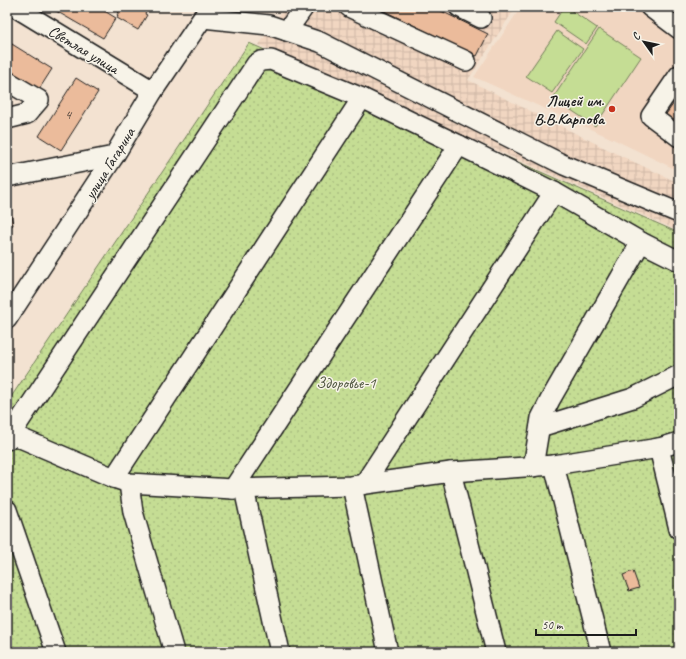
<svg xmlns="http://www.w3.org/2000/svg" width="686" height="659" viewBox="0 0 686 659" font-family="Caveat,sans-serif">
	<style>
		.built { fill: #f1d6c1 }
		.industrial { fill: url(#industrial-grid) }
		.green { fill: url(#green-dots); stroke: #707c58 }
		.pitch { fill: #c5dd94; stroke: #707c58 }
		.building { fill: #ebbb9b; stroke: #1c1c1c }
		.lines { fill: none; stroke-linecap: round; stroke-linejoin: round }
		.minor-casing { stroke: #1c1c1c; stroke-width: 22 }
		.minor { stroke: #f7f3e8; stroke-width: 19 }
		.poi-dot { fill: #c8321e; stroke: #f7f3e8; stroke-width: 1.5 }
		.labels { text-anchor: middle; stroke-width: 3; stroke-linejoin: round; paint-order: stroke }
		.number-label { font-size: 14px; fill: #50443c }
		.street-label { font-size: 16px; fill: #1c1c1c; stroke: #f7f3e8 }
		.poi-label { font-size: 16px; font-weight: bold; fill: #1c1c1c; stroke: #f7f3e8; text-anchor: end }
		.park-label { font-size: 16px; fill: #4f5640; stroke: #f7f3e8 }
	</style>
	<defs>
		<pattern id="industrial-grid" width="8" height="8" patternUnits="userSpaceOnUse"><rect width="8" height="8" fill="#f1d6c1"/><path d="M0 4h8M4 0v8" fill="none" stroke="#ceb7a5"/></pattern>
		<pattern id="green-dots" width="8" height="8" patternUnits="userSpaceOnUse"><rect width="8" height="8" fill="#c5dd94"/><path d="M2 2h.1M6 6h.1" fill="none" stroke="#a9bd7f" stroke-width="1.8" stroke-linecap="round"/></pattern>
	</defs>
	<rect width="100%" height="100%" fill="#f3e2d1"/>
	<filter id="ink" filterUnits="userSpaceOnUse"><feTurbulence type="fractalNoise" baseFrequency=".025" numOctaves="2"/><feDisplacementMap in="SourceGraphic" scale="8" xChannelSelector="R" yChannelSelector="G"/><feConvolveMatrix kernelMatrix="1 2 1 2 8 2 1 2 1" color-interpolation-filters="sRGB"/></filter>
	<g filter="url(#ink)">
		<path class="built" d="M521 7H679V171L615 140 474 77Z"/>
		<path class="industrial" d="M285 7H516L468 80 617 154 679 183V231L259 45Z"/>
		<path class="green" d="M249 43 679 233V652H7V403Z"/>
		<g class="pitch">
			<path d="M564 7H566L597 28 586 44 554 22Z"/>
			<path d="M599 29 641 57 595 126 553 98Z"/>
			<path d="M557 31 583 49 552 93 526 76Z"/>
		</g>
		<g class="building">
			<path d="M49 7H98L116 18 103 38Z"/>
			<path d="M122 7H149L145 14 147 15 138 30 117 18 118 16 117 15Z"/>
			<path d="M376 7H433L488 34 477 56Z"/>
			<path d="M7 41 52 69 38 91 7 71Z"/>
			<path d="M76 78 98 92 61 150 39 136Z"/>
			<path d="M679 96V128L664 117Z"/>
			<path d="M7 147 10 162H7Z"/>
			<path d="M11 215 13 225 7 227V216Z"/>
			<path d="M633 571 639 588 629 591 623 575Z"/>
		</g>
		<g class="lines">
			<g class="minor-casing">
				<g id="minor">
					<path d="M15 7 153 91"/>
					<path d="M349 7 466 61"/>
					<path d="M459 7 481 18"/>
					<path d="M650 7 679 29"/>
					<path d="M203 18 269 25 320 42 564 165 679 213"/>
					<path d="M287 31 304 7"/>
					<path d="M679 75 651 116 679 137"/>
					<path d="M7 81 39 100 27 114 7 119"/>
					<path d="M7 177 114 156"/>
					<path d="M7 319 114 156 153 91 210 7"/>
					<path d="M540 427 633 398 679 375"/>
					<path d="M11 434 114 478 129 483 233 489 352 486 451 472 554 465 659 448 679 442"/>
					<path d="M7 440 256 64 261 61 271 60 362 98 459 145 554 192 641 242 679 261"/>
					<path d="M659 448 679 529"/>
					<path d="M554 465 601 652"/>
					<path d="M533 467 541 418 550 400 641 242"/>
					<path d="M451 472 496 652"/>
					<path d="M114 478 362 98"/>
					<path d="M129 483 133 512 174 652"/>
					<path d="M364 484 554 192"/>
					<path d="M352 486 388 652"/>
					<path d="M233 489 459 145"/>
					<path d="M244 489 280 652"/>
					<path d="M7 510 56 652"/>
				</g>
			</g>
			<use href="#minor" class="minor"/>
		</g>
	</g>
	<circle class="poi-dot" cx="612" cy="109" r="4"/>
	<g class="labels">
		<g class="number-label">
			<text x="68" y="119">4</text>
		</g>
		<g class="street-label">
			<text transform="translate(84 49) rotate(31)" y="6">Светлая улица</text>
			<text transform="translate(109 163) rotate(-58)" y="6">улица Гагарина</text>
		</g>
		<g class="poi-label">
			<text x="604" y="106">Лицей им.<tspan x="604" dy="18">В.В.Карпова</tspan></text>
		</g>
		<g class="park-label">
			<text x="346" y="388">Здоровье-1</text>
		</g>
	</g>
	<rect width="686" height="659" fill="none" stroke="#f7f3e8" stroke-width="24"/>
	<rect x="12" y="12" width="662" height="635" fill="none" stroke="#1c1c1c" stroke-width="1.5" filter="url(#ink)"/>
	<g transform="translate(644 42) rotate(303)" stroke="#f7f3e8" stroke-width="3" paint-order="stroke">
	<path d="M0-3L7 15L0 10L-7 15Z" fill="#1c1c1c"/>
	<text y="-6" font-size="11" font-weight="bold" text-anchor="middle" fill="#1c1c1c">С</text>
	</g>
	<path d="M536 629v6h100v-6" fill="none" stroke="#1c1c1c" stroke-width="2"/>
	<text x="542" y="629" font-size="12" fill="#1c1c1c" stroke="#f7f3e8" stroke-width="3" paint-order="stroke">50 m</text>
</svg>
